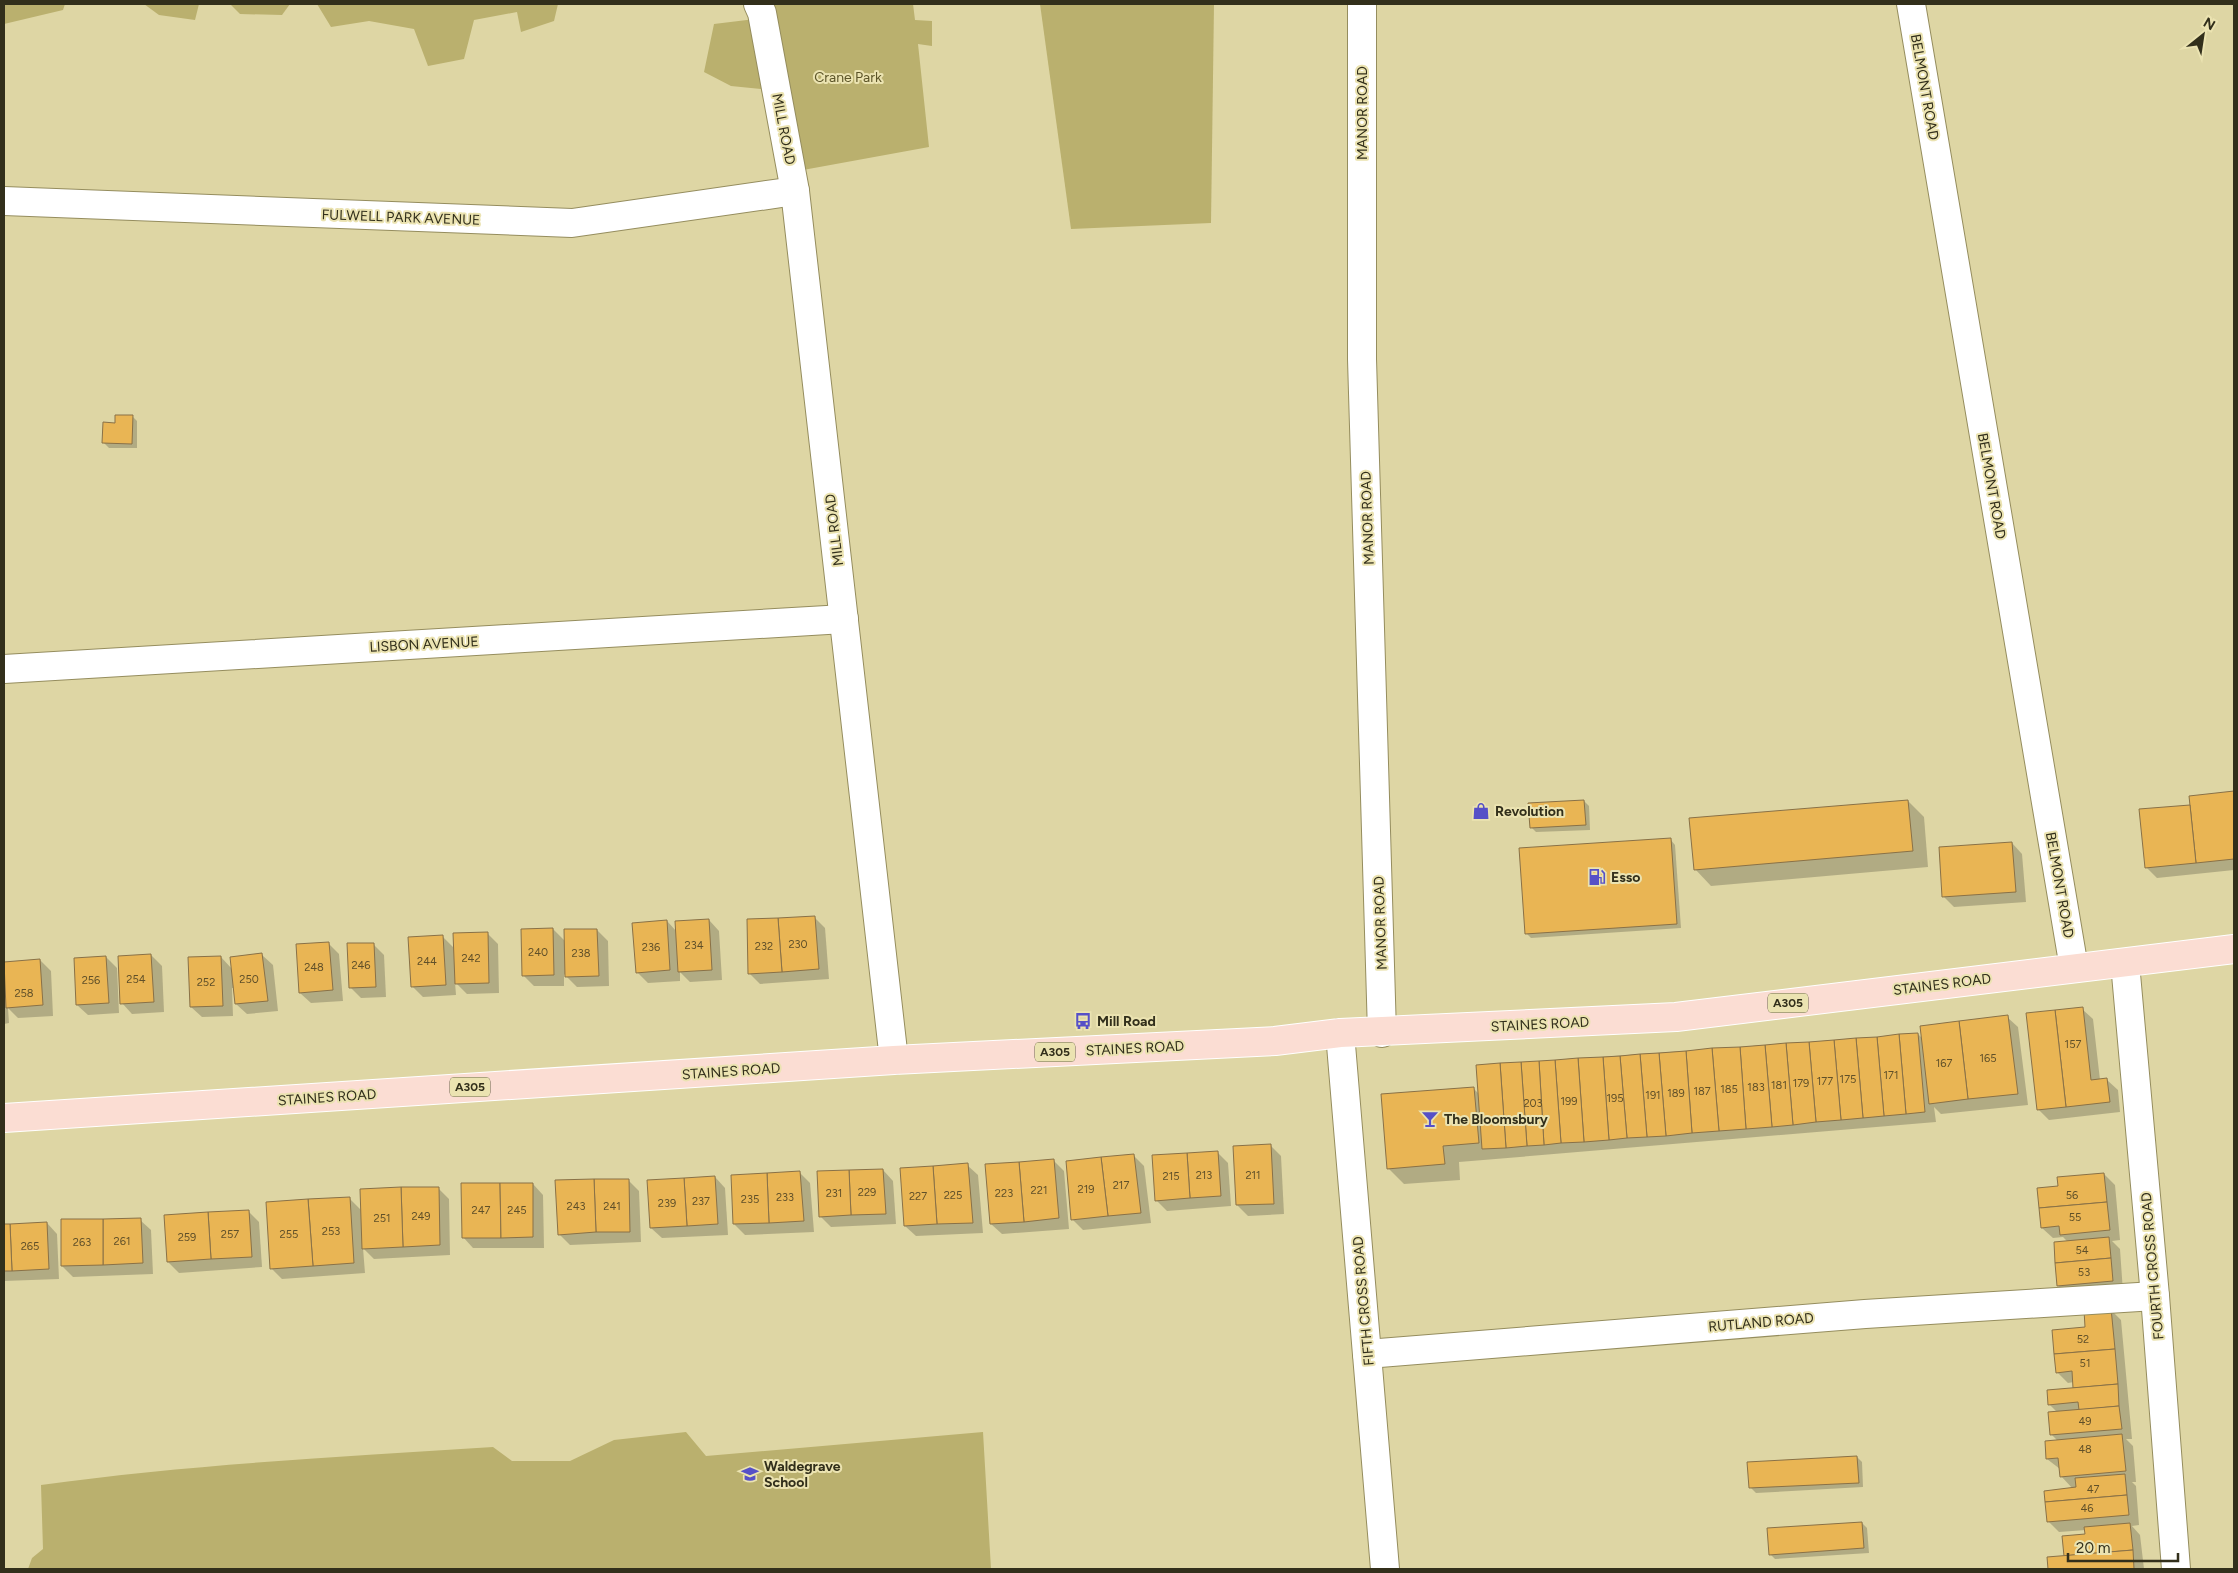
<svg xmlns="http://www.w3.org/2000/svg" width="2238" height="1573" viewBox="0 0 2238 1573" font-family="Figtree,sans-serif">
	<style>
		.green { fill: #bab06e }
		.shadow { fill: #0003 }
		.building { fill: #e9b554; stroke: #897147 }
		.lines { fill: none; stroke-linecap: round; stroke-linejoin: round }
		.minor-casing { stroke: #958d5e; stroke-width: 30 }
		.tertiary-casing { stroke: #958d5e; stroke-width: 30 }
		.primary-casing { stroke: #fff; stroke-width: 30 }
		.minor { stroke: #fff; stroke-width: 28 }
		.tertiary { stroke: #fff; stroke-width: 28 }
		.primary { stroke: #fbddd3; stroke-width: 28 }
		.labels { text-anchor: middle; stroke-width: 4; stroke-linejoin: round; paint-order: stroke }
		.number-label { font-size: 11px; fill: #605029 }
		.shield { fill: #ebe3b1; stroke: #6a6548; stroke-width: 1 }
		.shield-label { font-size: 12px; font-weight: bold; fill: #322f1b }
		.park-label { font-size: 14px; fill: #5c5529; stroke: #ebe3b1 }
		.street-label { font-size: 14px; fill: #322f1b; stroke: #ebe3b1 }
		.poi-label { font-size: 14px; font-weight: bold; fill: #322f1b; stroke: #ebe3b1; text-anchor: start }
	</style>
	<rect width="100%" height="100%" fill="#ded6a4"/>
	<g class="green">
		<path d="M4 4H65L63 10 4 24Z"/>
		<path d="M144 4H199L195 20 159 15Z"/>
		<path d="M230 4H290L282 15 240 14Z"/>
		<path d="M317 4H558L554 21 521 32 517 12 474 20 464 59 428 66 414 29 369 21 331 27Z"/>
		<path d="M751 4H913L915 20 932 21V46L918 44 929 147 792 172 782 163 761 89 731 86 704 72 714 24 755 19Z"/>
		<path d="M1040 4H1214L1211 223 1071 229Z"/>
		<path d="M686 1432 706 1456 983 1432 991 1569H28L32 1558 43 1549 41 1485C191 1464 342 1457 493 1447L512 1461H570L614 1440Z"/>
	</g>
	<g class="shadow">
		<path d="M132 416 137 421V448H109L104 443 116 424Z"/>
		<path d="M2234 792V870L2157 878 2146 867 2192 806 2190 797Z"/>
		<path d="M1584 801 1589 806 1590 830 1536 832 1531 827Z"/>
		<path d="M1908 801 1924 817 1928 867 1711 886 1695 869Z"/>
		<path d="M1670 839 1675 845 1681 928 1531 938 1526 933Z"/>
		<path d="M2012 843 2022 854 2026 902 1954 907 1944 897Z"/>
		<path d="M814 917 825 928 829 979 760 984 750 974Z"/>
		<path d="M709 920 719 931 722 980 690 982 680 972V981L648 983 637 972 667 921 677 932Z"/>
		<path d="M553 929 566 942 597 930 608 941 609 986 577 987 564 974V986H534L524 976Z"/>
		<path d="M487 933 498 944 499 993 467 994 455 982 456 995 423 997 412 986 442 936 455 949Z"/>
		<path d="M328 943 339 954 343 1001 311 1003 300 993Z"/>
		<path d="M373 944 384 955 386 997 361 998 350 987Z"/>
		<path d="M151 955 162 966 164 1012 132 1014 122 1003Z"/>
		<path d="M262 955 273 965 278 1011 247 1014 236 1004 234 988H232L233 1016 202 1017 191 1007 221 957 232 969Z"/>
		<path d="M106 957 117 968 119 1013 88 1015 77 1005Z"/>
		<path d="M40 960 51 971 53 1016 18 1018 8 1008 9 1023 4 1024V963Z"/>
		<path d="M2082 1009 2093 1019 2100 1080H2107L2118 1090 2120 1112 2049 1120 2038 1109Z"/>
		<path d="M2007 1017 2018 1027 2028 1105 1941 1114 1934 1107 1936 1122 1459 1162 1460 1180 1404 1184 1388 1168 1474 1089 1479 1094 1477 1066 1918 1034 1923 1039Z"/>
		<path d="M1270 1145 1281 1156 1284 1214 1248 1216 1237 1205Z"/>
		<path d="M1217 1152 1228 1163 1231 1206 1167 1211 1156 1200Z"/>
		<path d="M1134 1156 1144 1166 1151 1223 1083 1230 1073 1220Z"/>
		<path d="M1053 1160 1064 1171 1069 1229 1002 1234 991 1224Z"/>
		<path d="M967 1165 978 1175 983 1233 916 1236 905 1226Z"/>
		<path d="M883 1170 893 1181 896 1224 831 1227 820 1216Z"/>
		<path d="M799 1172 810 1183 814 1232 745 1235 734 1224Z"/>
		<path d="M2104 1174 2115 1185 2120 1240 2112 1241 2120 1249 2123 1292 2069 1297 2058 1286 2055 1243 2068 1242 2063 1237 2053 1238 2042 1228 2059 1187Z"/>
		<path d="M715 1177 725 1188 728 1235 662 1238 651 1228Z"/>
		<path d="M628 1180 639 1191 641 1242 570 1245 559 1234Z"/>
		<path d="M533 1184 543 1195 544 1248H473L463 1237Z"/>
		<path d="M438 1188 449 1199 450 1255 374 1259 363 1248 365 1273 282 1279 271 1268 349 1198 362 1211Z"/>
		<path d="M248 1211 259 1222 262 1267 179 1273 168 1262 165 1216Z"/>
		<path d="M140 1220 151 1230 153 1274 73 1277 62 1266V1221Z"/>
		<path d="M47 1223 57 1234 59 1279 4 1281V1225Z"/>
		<path d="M2110 1309 2121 1320 2132 1439H2126L2133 1446 2136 1482H2132L2136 1486 2139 1525 2132 1526 2140 1535 2144 1569H2049L2048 1558 2065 1557 2087 1535 2086 1530 2059 1532 2048 1521 2073 1489 2061 1476 2060 1469 2047 1459 2058 1441 2051 1434 2058 1413 2049 1404 2074 1389V1382L2068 1383 2057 1372 2087 1328Z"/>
		<path d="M1857 1457 1862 1462 1863 1487 1756 1493 1751 1488Z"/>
		<path d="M1862 1523 1867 1528 1869 1553 1775 1559 1770 1554Z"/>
	</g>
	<g class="building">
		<path d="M115 415H133L132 444 102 443 103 422 115 423Z"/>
		<path d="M2234 791V859L2196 863 2189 796Z"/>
		<path d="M1584 800 1586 825 1530 828 1528 803Z"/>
		<path d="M1908 800 1913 851 1694 870 1689 818Z"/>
		<path d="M2190 805 2196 863 2145 868 2139 809Z"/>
		<path d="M1671 838 1677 924 1525 934 1519 848Z"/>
		<path d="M2012 842 2016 892 1942 897 1939 847Z"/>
		<path d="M815 916 819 969 782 972 778 918Z"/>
		<path d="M778 918 782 972 748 974 747 919Z"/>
		<path d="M709 919 712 970 678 972 675 921Z"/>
		<path d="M667 920 670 970 636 973 632 923Z"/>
		<path d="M553 928 554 975 522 976 521 929Z"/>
		<path d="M564 929H597L599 976 565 977Z"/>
		<path d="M488 932 489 983 455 984 453 933Z"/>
		<path d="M443 935 446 985 411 987 408 937Z"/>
		<path d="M329 942 333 990 299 993 296 944Z"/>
		<path d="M347 943H374L376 987 349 988Z"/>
		<path d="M262 953 268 1001 235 1004 230 957Z"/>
		<path d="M151 954 154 1002 120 1004 118 956Z"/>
		<path d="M106 956 109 1003 76 1005 74 958Z"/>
		<path d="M221 956 223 1006 190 1007 188 957Z"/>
		<path d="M40 959 43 1005 6 1008 4 962Z"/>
		<path d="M2083 1007 2091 1080 2107 1078 2110 1102 2066 1107 2055 1010Z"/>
		<path d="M2055 1010 2066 1107 2037 1110 2026 1013Z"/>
		<path d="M2008 1015 2018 1094 1968 1099 1959 1021Z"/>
		<path d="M1959 1021 1968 1099 1929 1104 1920 1026Z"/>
		<path d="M1918 1033 1925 1112 1906 1114 1899 1034Z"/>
		<path d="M1899 1034 1906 1114 1884 1116 1877 1037Z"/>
		<path d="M1877 1037 1884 1116 1863 1118 1856 1038Z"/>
		<path d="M1856 1038 1863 1118 1841 1120 1834 1040Z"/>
		<path d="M1834 1040 1841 1120 1816 1122 1809 1042Z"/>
		<path d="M1809 1042 1816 1122 1793 1125 1786 1043Z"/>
		<path d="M1786 1043 1793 1125 1772 1127 1765 1045Z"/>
		<path d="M1765 1045 1772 1127 1746 1129 1740 1047Z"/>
		<path d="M1740 1047 1746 1129 1719 1131 1712 1048Z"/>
		<path d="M1712 1048 1719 1131 1692 1133 1686 1051Z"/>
		<path d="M1686 1051 1692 1133 1666 1136 1659 1053Z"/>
		<path d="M1659 1053 1666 1136 1647 1137 1640 1054Z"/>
		<path d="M1640 1054 1647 1137 1627 1138 1620 1056Z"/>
		<path d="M1620 1056 1627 1138 1609 1140 1603 1057Z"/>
		<path d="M1603 1057 1609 1140 1584 1142 1578 1058Z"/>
		<path d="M1578 1058 1584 1142 1561 1143 1555 1060Z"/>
		<path d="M1555 1060 1561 1143 1544 1145 1539 1061Z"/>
		<path d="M1539 1061 1544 1145 1527 1146 1521 1062Z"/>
		<path d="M1521 1062 1527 1146 1506 1148 1500 1063Z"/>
		<path d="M1500 1063 1506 1148 1482 1149 1476 1065Z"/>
		<path d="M1474 1087 1479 1143 1443 1146 1445 1164 1387 1169 1381 1094Z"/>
		<path d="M1271 1144 1274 1204 1236 1205 1233 1146Z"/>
		<path d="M1218 1151 1221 1196 1190 1198 1187 1153Z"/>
		<path d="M1187 1153 1190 1198 1155 1201 1152 1155Z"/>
		<path d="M1134 1154 1141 1213 1108 1216 1101 1157Z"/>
		<path d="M1101 1157 1108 1216 1071 1220 1066 1161Z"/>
		<path d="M1054 1159 1059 1218 1024 1222 1019 1162Z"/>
		<path d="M1019 1162 1024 1222 990 1224 985 1164Z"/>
		<path d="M968 1163 973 1223 937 1224 933 1166Z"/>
		<path d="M933 1166 937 1224 904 1226 900 1168Z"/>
		<path d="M883 1169 886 1214 851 1215 849 1170Z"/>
		<path d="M849 1170 851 1215 819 1217 817 1171Z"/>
		<path d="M800 1171 804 1221 769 1223 767 1173Z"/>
		<path d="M767 1173 769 1223 733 1224 731 1175Z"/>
		<path d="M2104 1173 2107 1202 2039 1208 2037 1188 2058 1186 2057 1177Z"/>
		<path d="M715 1176 718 1224 687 1226 684 1178Z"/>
		<path d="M684 1178 687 1226 650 1228 647 1180Z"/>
		<path d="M594 1179H629L630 1232H596Z"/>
		<path d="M594 1179 596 1232 558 1235 555 1180Z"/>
		<path d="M461 1183H500L501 1238H462Z"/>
		<path d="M500 1183H533V1237L501 1238Z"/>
		<path d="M401 1187H439L440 1245 403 1247Z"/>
		<path d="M401 1187 403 1247 362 1249 360 1189Z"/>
		<path d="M350 1197 354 1263 313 1266 308 1199Z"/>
		<path d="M308 1199 313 1266 270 1269 266 1202Z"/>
		<path d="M2107 1202 2110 1230 2060 1235 2059 1226 2041 1228 2039 1208Z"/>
		<path d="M249 1210 252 1257 211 1259 208 1212Z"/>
		<path d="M208 1212 211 1259 167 1262 164 1215Z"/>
		<path d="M141 1218 143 1263 103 1265V1219Z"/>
		<path d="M61 1219H103V1265L61 1266Z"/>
		<path d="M47 1222 49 1269 12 1271 10 1224Z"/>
		<path d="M4 1224H10L12 1271H4Z"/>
		<path d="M2109 1237 2111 1258 2055 1263 2054 1242Z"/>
		<path d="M2111 1258 2113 1281 2057 1286 2055 1263Z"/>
		<path d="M2111 1308 2115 1349 2054 1354 2052 1330 2085 1327 2084 1310Z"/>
		<path d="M2115 1349 2118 1384 2073 1388 2072 1371 2056 1373 2054 1354Z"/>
		<path d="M2118 1384 2119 1406 2079 1410 2078 1402 2048 1405 2047 1390Z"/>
		<path d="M2119 1406 2122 1429 2050 1435 2048 1412Z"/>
		<path d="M2122 1434 2126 1471 2060 1477 2058 1458 2046 1459 2045 1441Z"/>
		<path d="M1857 1456 1859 1483 1749 1488 1747 1462Z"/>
		<path d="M2125 1474 2127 1495 2045 1502 2044 1491 2076 1487 2075 1478Z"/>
		<path d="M2127 1495 2129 1515 2047 1522 2045 1502Z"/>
		<path d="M1862 1522 1864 1548 1769 1555 1767 1528Z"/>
		<path d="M2130 1523 2133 1550 2064 1556 2062 1536 2085 1534 2084 1527Z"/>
		<path d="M2133 1550 2134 1569H2048L2047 1557Z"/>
	</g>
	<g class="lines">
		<g class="minor-casing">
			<g id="minor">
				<path d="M758 4 762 13 795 191 894 1060"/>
				<path d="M1362 4V359L1382 1033"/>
				<path d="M1911 4 2074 968"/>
				<path d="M4 201 572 223 795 191"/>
				<path d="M4 669 844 619"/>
				<path d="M2125 963 2155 1296 2176 1569"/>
				<path d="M1367 1354 1865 1314 2155 1296"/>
			</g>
		</g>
		<g class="tertiary-casing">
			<path id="tertiary" d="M1340 1033 1385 1569"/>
		</g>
		<g class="primary-casing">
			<path id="primary" d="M4 1118 894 1060 1275 1041 1340 1033 1676 1017 2234 949"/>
		</g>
		<use href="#minor" class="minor"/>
		<use href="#tertiary" class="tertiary"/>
		<use href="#primary" class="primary"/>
	</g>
	<defs>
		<g id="shop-bare" transform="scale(1.35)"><path d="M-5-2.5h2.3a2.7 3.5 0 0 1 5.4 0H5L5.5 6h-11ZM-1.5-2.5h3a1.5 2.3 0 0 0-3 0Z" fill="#5650c7" stroke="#ebe3b1" stroke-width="2.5" paint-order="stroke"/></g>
		<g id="fuel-bare" transform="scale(1.35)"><path d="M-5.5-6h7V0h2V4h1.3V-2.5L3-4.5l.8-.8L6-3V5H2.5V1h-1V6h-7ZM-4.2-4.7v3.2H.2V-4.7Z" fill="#5650c7" stroke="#ebe3b1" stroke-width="2.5" paint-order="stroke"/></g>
		<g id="bus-bare" transform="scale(1.35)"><path d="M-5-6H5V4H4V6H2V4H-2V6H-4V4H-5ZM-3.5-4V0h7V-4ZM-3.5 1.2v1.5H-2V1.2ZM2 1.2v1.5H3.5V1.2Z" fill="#5650c7" stroke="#ebe3b1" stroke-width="2.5" paint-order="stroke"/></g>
		<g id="bar-bare" transform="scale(1.35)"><path d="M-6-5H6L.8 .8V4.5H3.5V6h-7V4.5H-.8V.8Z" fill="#5650c7" stroke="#ebe3b1" stroke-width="2.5" paint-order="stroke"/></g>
		<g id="school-bare" transform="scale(1.35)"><path d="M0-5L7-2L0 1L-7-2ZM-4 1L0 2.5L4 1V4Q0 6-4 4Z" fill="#5650c7" stroke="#ebe3b1" stroke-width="2.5" paint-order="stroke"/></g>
	</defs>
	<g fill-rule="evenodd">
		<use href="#shop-bare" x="1481" y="811"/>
		<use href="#fuel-bare" x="1597" y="877"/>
		<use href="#bus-bare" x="1083" y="1021"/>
		<use href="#bar-bare" x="1430" y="1119"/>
		<use href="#school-bare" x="750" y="1474"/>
	</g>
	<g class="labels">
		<g class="number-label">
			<text x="798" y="948">230</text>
			<text x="694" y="949">234</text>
			<text x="764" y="950">232</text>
			<text x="651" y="951">236</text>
			<text x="538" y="956">240</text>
			<text x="581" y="957">238</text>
			<text x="471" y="962">242</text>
			<text x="427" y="965">244</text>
			<text x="361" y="969">246</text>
			<text x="314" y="971">248</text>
			<text x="136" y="983">254</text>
			<text x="249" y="983">250</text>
			<text x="91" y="984">256</text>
			<text x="206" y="986">252</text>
			<text x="24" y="997">258</text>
			<text x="2073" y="1048">157</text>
			<text x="1988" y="1062">165</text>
			<text x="1944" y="1067">167</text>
			<text x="1891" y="1079">171</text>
			<text x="1848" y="1083">175</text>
			<text x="1825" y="1085">177</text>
			<text x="1801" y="1087">179</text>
			<text x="1779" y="1089">181</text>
			<text x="1756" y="1091">183</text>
			<text x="1729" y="1093">185</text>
			<text x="1702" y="1095">187</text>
			<text x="1676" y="1097">189</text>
			<text x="1653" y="1099">191</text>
			<text x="1615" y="1102">195</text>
			<text x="1569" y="1105">199</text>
			<text x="1533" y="1107">203</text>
			<text x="1204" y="1179">213</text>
			<text x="1253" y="1179">211</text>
			<text x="1171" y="1180">215</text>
			<text x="1121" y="1189">217</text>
			<text x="1086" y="1193">219</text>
			<text x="1039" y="1194">221</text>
			<text x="867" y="1196">229</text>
			<text x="834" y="1197">231</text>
			<text x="1004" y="1197">223</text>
			<text x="953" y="1199">225</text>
			<text x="2072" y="1199">56</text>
			<text x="918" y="1200">227</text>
			<text x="785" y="1201">233</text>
			<text x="750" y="1203">235</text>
			<text x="701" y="1205">237</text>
			<text x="667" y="1207">239</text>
			<text x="576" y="1210">243</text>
			<text x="612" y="1210">241</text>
			<text x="481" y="1214">247</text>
			<text x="517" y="1214">245</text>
			<text x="421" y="1220">249</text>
			<text x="2075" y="1221">55</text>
			<text x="382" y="1222">251</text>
			<text x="331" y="1235">253</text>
			<text x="230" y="1238">257</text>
			<text x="289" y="1238">255</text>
			<text x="187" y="1241">259</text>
			<text x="122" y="1245">261</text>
			<text x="82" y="1246">263</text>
			<text x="30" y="1250">265</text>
			<text x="2082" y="1254">54</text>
			<text x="2084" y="1276">53</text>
			<text x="2083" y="1343">52</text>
			<text x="2085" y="1367">51</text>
			<text x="2085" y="1425">49</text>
			<text x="2085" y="1453">48</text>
			<text x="2093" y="1493">47</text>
			<text x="2087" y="1512">46</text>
		</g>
		<g class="shield">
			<rect x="1768" y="993.5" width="40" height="19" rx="4"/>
			<rect x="1035" y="1042.5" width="40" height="19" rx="4"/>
			<rect x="450" y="1077.5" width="40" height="19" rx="4"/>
		</g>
		<g class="shield-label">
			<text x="1788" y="1007">A305</text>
			<text x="1055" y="1056">A305</text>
			<text x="470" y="1091">A305</text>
		</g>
		<g class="park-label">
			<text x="848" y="82">Crane Park</text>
		</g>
		<g class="street-label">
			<text transform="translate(1925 87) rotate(80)" y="5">BELMONT ROAD</text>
			<text transform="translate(1362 113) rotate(-90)" y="5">MANOR ROAD</text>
			<text transform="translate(784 129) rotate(79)" y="5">MILL ROAD</text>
			<text transform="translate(401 217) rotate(2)" y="5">FULWELL PARK AVENUE</text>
			<text transform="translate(1992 486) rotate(80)" y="5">BELMONT ROAD</text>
			<text transform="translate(1367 518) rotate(-92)" y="5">MANOR ROAD</text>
			<text transform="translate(834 530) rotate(-97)" y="5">MILL ROAD</text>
			<text transform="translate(424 644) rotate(-3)" y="5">LISBON AVENUE</text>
			<text transform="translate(2060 885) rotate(80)" y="5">BELMONT ROAD</text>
			<text transform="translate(1380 923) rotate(-92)" y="5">MANOR ROAD</text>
			<text transform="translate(1942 984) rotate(-7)" y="5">STAINES ROAD</text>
			<text transform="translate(1540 1024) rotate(-3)" y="5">STAINES ROAD</text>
			<text transform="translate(1135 1048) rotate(-3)" y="5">STAINES ROAD</text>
			<text transform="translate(731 1071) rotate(-4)" y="5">STAINES ROAD</text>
			<text transform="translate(327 1097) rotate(-4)" y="5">STAINES ROAD</text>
			<text transform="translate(2152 1266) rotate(-95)" y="5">FOURTH CROSS ROAD</text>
			<text transform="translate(1363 1301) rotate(-95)" y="5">FIFTH CROSS ROAD</text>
			<text transform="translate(1761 1322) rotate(-5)" y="5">RUTLAND ROAD</text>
		</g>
		<g class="poi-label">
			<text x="1495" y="816">Revolution</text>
			<text x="1611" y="882">Esso</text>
			<text x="1097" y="1026">Mill Road</text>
			<text x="1444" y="1124">The Bloomsbury</text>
			<text x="764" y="1471">Waldegrave<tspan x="764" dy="16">School</tspan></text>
		</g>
	</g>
	<rect width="2238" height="1573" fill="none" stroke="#322f1b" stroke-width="10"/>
	<g transform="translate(2203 35) rotate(30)" stroke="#ebe3b1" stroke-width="4" paint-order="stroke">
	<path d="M0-4L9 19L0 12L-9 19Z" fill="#322f1b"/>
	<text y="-8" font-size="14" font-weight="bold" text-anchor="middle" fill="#322f1b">N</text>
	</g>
	<path d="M2068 1553v8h110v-8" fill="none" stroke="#322f1b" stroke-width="2.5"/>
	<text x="2076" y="1553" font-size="15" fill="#322f1b" stroke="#ebe3b1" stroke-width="4" paint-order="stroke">20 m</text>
</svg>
